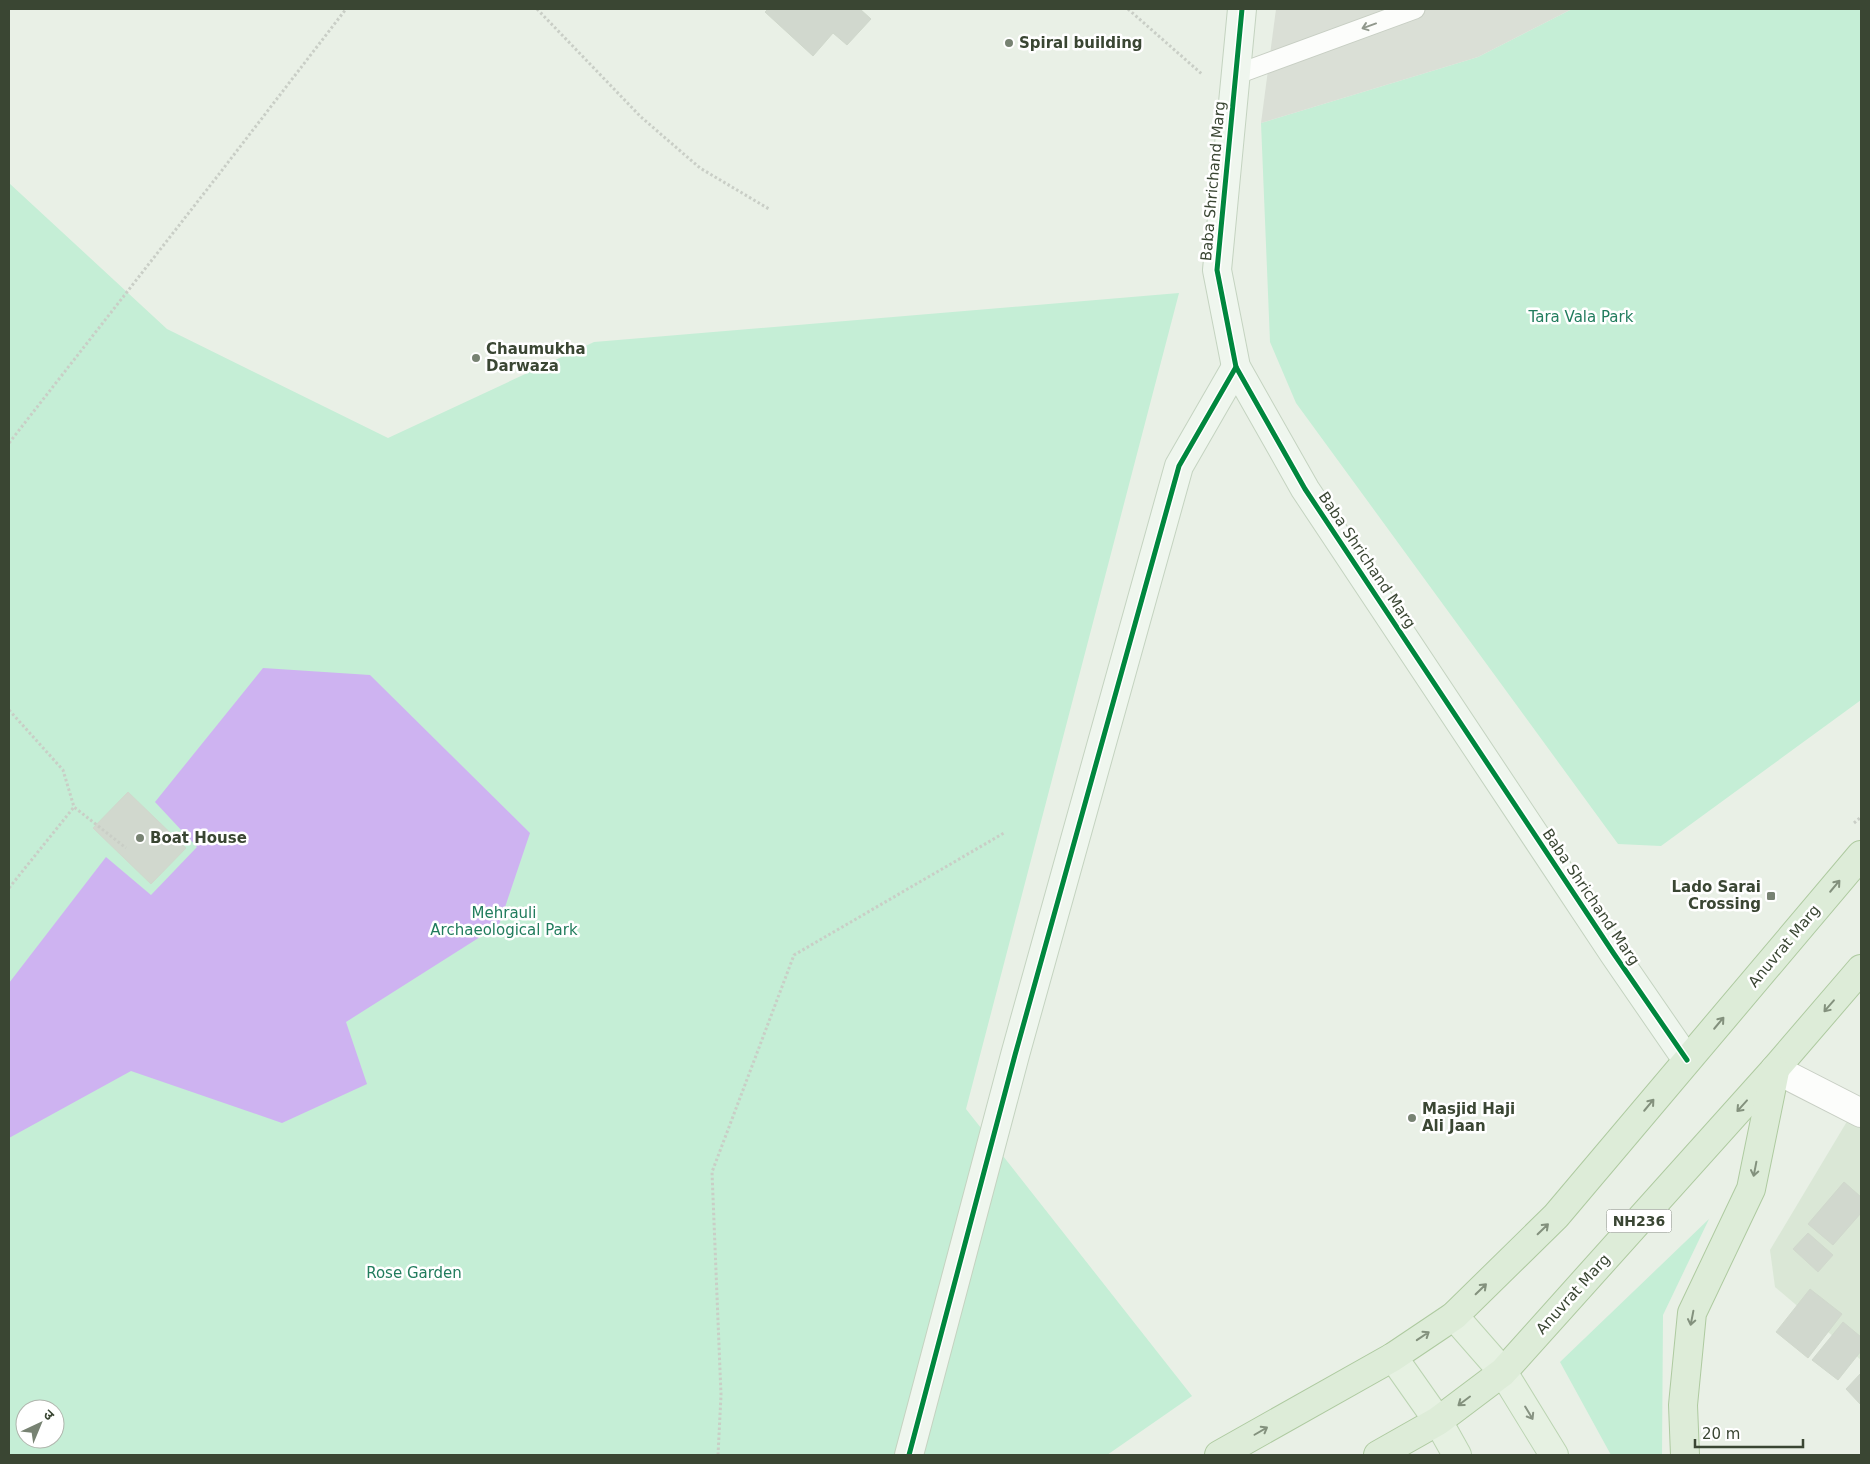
<svg xmlns="http://www.w3.org/2000/svg" width="1870" height="1464" viewBox="0 0 1870 1464" font-family="'DejaVu Sans','Noto Sans Devanagari',sans-serif">
	<style>
		.residential { fill: #dae7d6 }
		.green { fill: #c5eed6; fill-rule: evenodd }
		.parking { fill: #dadfd6 }
		.water { fill: #ceb3f1 }
		.building { fill: #d1d8ce; stroke: #d0d8cc }
		.lines { fill: none; stroke-linecap: round; stroke-linejoin: round }
		.lane-casing { stroke: #c7cec3; stroke-width: 21 }
		.street-casing { stroke: #c7cec3; stroke-width: 30 }
		.secondary-casing { stroke: #c4d3c0; stroke-width: 30 }
		.primary-casing { stroke: #bbd4b2; stroke-width: 30 }
		.highway-casing { stroke: #aecaa0; stroke-width: 30 }
		.path { stroke: #c9cec6; stroke-width: 3; stroke-dasharray: 2.5 2.5; stroke-linecap: butt }
		.lane { stroke: #fcfdfb; stroke-width: 19 }
		.street { stroke: #fcfdfb; stroke-width: 28 }
		.secondary { stroke: #eff6ee; stroke-width: 28 }
		.primary { stroke: #e6f1e2; stroke-width: 28 }
		.highway { stroke: #ddecd8; stroke-width: 28 }
		.cycleway-casing { stroke: #fff; stroke-width: 8 }
		.cycleway { stroke: #00873e; stroke-width: 5 }
		.oneway { stroke: #91988d }
		.oneway2 { stroke: #83917d }
		.oneway3 { stroke: #879382 }
		.poi-dot { fill: #778272; stroke: #fff; stroke-width: 2 }
		.labels { text-anchor: middle; stroke-width: 5; stroke-linejoin: round; paint-order: stroke }
		.shield { fill: #fff; stroke: #757e70; stroke-width: 1 }
		.shield-label { font-size: 14px; font-weight: bold; fill: #3a4633 }
		.poi-label { font-size: 15px; font-weight: bold; fill: #3a4633; stroke: #fff; text-anchor: start }
		.street-label { font-size: 15px; fill: #3a4633; stroke: #fff }
		.park-label { font-size: 15px; fill: #217c5d; stroke: #fff }
	</style>
	<rect width="100%" height="100%" fill="#e9f0e6"/>
	<path class="residential" d="M1861 1098V1360L1775 1287 1770 1250Z"/>
	<g class="green">
		<path d="M1572 9H1861V700L1661 846 1618 844 1296 403 1270 342 1261 123 1478 57Z"/>
		<path d="M9 183 167 329 388 438 594 342 1179 293 966 1109 1192 1396 1107 1455H9ZM25 1409H55V1439H25Z"/>
		<path d="M1709 1219 1663 1315 1662 1455H1611L1560 1362Z"/>
	</g>
	<path class="parking" d="M1276 9H1572L1478 57 1261 123Z"/>
	<path class="water" d="M263 668 370 675 530 833 499 925 346 1022 367 1084 282 1123 131 1071 9 1138V983L106 857 151 895 197 847 155 802Z"/>
	<g class="building">
		<path d="M768 9H860L871 19 847 45 833 33 813 56 765 12Z"/>
		<path d="M128 792 186 848 151 884 93 828Z"/>
		<path d="M1844 1182 1861 1197V1213L1833 1245 1808 1224Z"/>
		<path d="M1808 1233 1833 1255 1818 1272 1793 1249Z"/>
		<path d="M1810 1289 1842 1314 1808 1358 1776 1332Z"/>
		<path d="M1843 1322 1861 1337V1351L1838 1380 1812 1360Z"/>
		<path d="M1861 1373V1405L1846 1389Z"/>
	</g>
	<g class="lines">
		<g class="lane-casing">
			<path id="lane" d="M1235 75 1415 9"/>
		</g>
		<g class="street-casing">
			<path id="street" d="M1775 1069 1861 1113"/>
		</g>
		<g class="secondary-casing">
			<g id="secondary">
				<path d="M1242 9 1217 270 1236 367 1305 489 1614 954 1687 1060"/>
				<path d="M909 1455 1015 1055 1179 466 1236 367"/>
			</g>
		</g>
		<g class="primary-casing">
			<g id="primary">
				<path d="M1454 1316 1503 1372 1554 1455"/>
				<path d="M1393 1357 1438 1421 1457 1455"/>
			</g>
		</g>
		<g class="highway-casing">
			<g id="highway">
				<path d="M1219 1455 1393 1357 1454 1316 1556 1216 1861 855"/>
				<path d="M1378 1455 1438 1421 1503 1372 1775 1069 1861 969"/>
				<path d="M1685 1455 1683 1405 1692 1313 1751 1189 1775 1071"/>
			</g>
		</g>
		<g class="path">
			<path d="M537 9 641 117 700 168 769 209"/>
			<path d="M1128 9 1203 75"/>
			<path d="M9 443 216 178 346 9"/>
			<path d="M9 710 63 770 74 807 126 848"/>
			<path d="M1854 823 1861 817"/>
			<path d="M9 888 74 807"/>
			<path d="M718 1455 721 1395 712 1172 794 955 1004 833"/>
		</g>
		<use href="#lane" class="lane"/>
		<use href="#street" class="street"/>
		<use href="#secondary" class="secondary"/>
		<use href="#primary" class="primary"/>
		<use href="#highway" class="highway"/>
		<g class="cycleway-casing">
			<g id="cycleway">
				<path d="M1242 9 1217 270 1236 367 1305 489 1614 954 1687 1060"/>
				<path d="M909 1455 1015 1055 1179 466 1236 367"/>
			</g>
		</g>
		<use href="#cycleway" class="cycleway"/>
	</g>
	<defs><path id="oneway-shaft" d="M-6 0H5M1.5-3L5.5 0L1.5 3" fill="none" stroke-width="1.6" stroke-linecap="round" stroke-linejoin="round" transform="scale(1.25)"/></defs>
	<use class="oneway" href="#oneway-shaft" transform="translate(1369 26) rotate(160)"/>
	<g class="oneway2">
		<use href="#oneway-shaft" transform="translate(1835 886) rotate(-50)"/>
		<use href="#oneway-shaft" transform="translate(1829 1006) rotate(131)"/>
		<use href="#oneway-shaft" transform="translate(1719 1023) rotate(-50)"/>
		<use href="#oneway-shaft" transform="translate(1649 1105) rotate(-50)"/>
		<use href="#oneway-shaft" transform="translate(1742 1106) rotate(132)"/>
		<use href="#oneway-shaft" transform="translate(1755 1169) rotate(101)"/>
		<use href="#oneway-shaft" transform="translate(1543 1229) rotate(-44)"/>
		<use href="#oneway-shaft" transform="translate(1481 1289) rotate(-44)"/>
		<use href="#oneway-shaft" transform="translate(1692 1318) rotate(101)"/>
		<use href="#oneway-shaft" transform="translate(1423 1336) rotate(-34)"/>
		<use href="#oneway-shaft" transform="translate(1464 1401) rotate(143)"/>
		<use href="#oneway-shaft" transform="translate(1261 1431) rotate(-30)"/>
	</g>
	<use class="oneway3" href="#oneway-shaft" transform="translate(1529 1413) rotate(59)"/>
	<g class="poi-dot">
		<circle cx="1009" cy="43" r="5"/>
		<circle cx="476" cy="358" r="5"/>
		<circle cx="140" cy="838" r="5"/>
		<rect x="1766" y="891" width="10" height="10" rx="2.5"/>
		<circle cx="1412" cy="1118" r="5"/>
	</g>
	<g class="labels">
		<rect class="shield" x="1606.5" y="1209.5" width="65" height="23" rx="4"/>
		<g class="shield-label">
			<text x="1639" y="1226">NH236</text>
		</g>
		<g class="poi-label">
			<text x="1019" y="48">Spiral building</text>
			<text x="486" y="354">Chaumukha<tspan x="486" dy="17">Darwaza</tspan></text>
			<text x="150" y="843">Boat House</text>
			<text x="1761" y="892" text-anchor="end">Lado Sarai<tspan x="1761" dy="17">Crossing</tspan></text>
			<text x="1422" y="1114">Masjid Haji<tspan x="1422" dy="17">Ali Jaan</tspan></text>
		</g>
		<g class="street-label">
			<text transform="translate(1213 181) rotate(-85)" y="5">Baba Shrichand Marg</text>
			<text transform="translate(1367 560) rotate(56)" y="5">Baba Shrichand Marg</text>
			<text transform="translate(1591 897) rotate(56)" y="5">Baba Shrichand Marg</text>
			<text transform="translate(1784 946) rotate(-50)" y="5">Anuvrat Marg</text>
			<text transform="translate(1573 1294) rotate(-48)" y="5">Anuvrat Marg</text>
		</g>
		<g class="park-label">
			<text x="1581" y="322">Tara Vala Park</text>
			<text x="504" y="918">Mehrauli<tspan x="504" dy="17">Archaeological Park</tspan></text>
			<text x="414" y="1278">Rose Garden</text>
		</g>
	</g>
	<rect width="1870" height="1464" fill="none" stroke="#3a4633" stroke-width="20"/>
	<g transform="translate(40 1424) rotate(44)"><circle r="24" fill="#ffffff" stroke="#b0b5ad"/>
	<path d="M0-4L9 19L0 12L-9 19Z" fill="#778272"/>
	<text y="-8" font-size="14" font-weight="bold" text-anchor="middle" fill="#3a4633">उ</text>
	</g>
	<path d="M1695 1439v8h108v-8" fill="none" stroke="#3a4633" stroke-width="2.5"/>
	<text x="1702" y="1439" font-size="15" fill="#3a4633" stroke="#ffffff" stroke-width="4" paint-order="stroke">20 m</text>
</svg>
